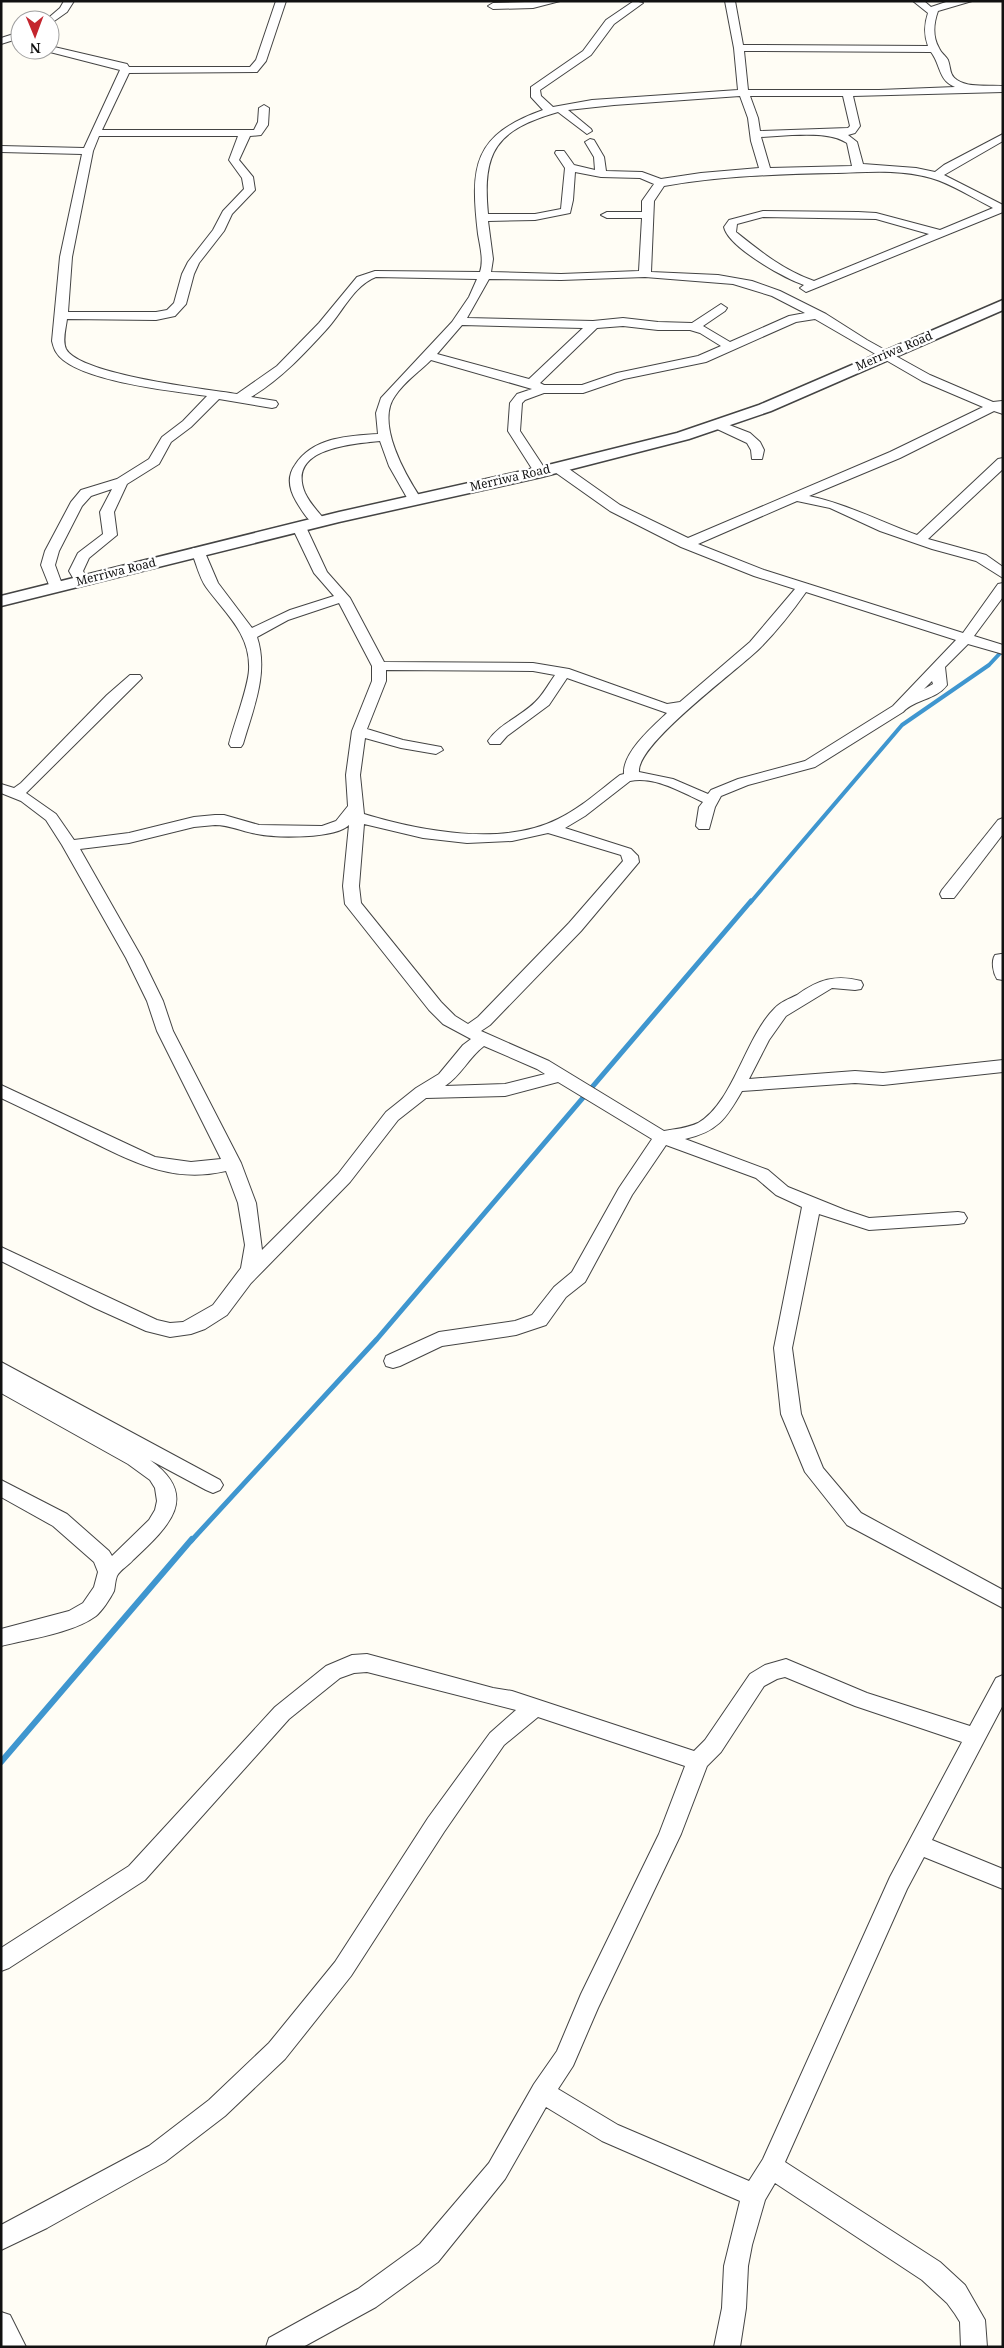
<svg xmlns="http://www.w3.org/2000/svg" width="1004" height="2348" viewBox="0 0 1004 2348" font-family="'Noto Serif',serif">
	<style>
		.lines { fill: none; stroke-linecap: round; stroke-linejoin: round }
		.stream-far2 { stroke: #3f96cf; stroke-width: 4 }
		.stream-far1 { stroke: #3f96cf; stroke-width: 5 }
		.stream { stroke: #3f96cf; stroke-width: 6 }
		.minor-casing { stroke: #444; stroke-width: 2 }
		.tertiary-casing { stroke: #444; stroke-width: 3 }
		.minor { fill: #fff; fill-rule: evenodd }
		.tertiary { fill: #fff; fill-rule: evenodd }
		.labels { text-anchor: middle; stroke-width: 5; stroke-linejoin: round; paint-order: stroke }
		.far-street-label { font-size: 12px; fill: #111; stroke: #fff }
	</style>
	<rect width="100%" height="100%" fill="#fffdf5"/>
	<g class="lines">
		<path class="stream-far2" d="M750 903 902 725 989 665 1003 650"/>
		<path class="stream-far1" d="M191 1541 377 1339 751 901"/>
		<path class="stream" d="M1 1762 192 1539"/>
		<g class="minor-casing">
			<g id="minor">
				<path d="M64 1H74L67 12 50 24V20H46L60 8Z"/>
				<path d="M276 1H286L266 61 257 72 129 73 102 130H254L258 122 259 108 264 105 269 108 268 125 261 135 250 136 239 160 253 177 255 190 232 214 224 231 199 263 194 274 186 304 175 316 156 320 67 319C66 328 62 340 66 349 80 375 206 389 237 394L277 366 319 323 357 277 375 271 480 272C484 260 480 246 478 234 470 166 473 135 543 110L531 97V87L583 51 606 20 634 1 643 3 614 24 591 55 540 90 541 96 553 107 592 100 738 90 734 48 725 1H735L743 45 928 46C924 35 924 25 928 13L913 1H924L931 7 949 1H972L938 11C934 22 932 36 939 48 941 53 946 56 948 60 951 68 949 75 957 80 969 88 989 85 1003 86V92L853 96 860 126 855 133 848 135 857 142 863 164 916 168 935 172 944 165 1003 134V141L944 175 1003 205V212L806 292 800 288 804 285C784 278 728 247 724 227L729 220 763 211 858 212 876 213 940 230 993 208C973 198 952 184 931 178 900 169 867 172 836 173 778 174 721 176 664 186L654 201 651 272 718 275 752 281 780 291 826 314 867 340 930 375 993 402 1002 401 1003 414 994 411 900 458 809 496C847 504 881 522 917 535L998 459 1003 458V469L928 539 986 555 1003 567V578L976 561 932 549 880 531 830 508 797 501 698 544 764 570 963 633 998 584 1003 583V597L974 636 1003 645V654L968 644 945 667 947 685C936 700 915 699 903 712L815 767 748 785 721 796 715 807 709 829H699L696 826 699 807 703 802C681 792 655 776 630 781L585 816 565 828 631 849 638 856 639 862 581 931 490 1025 481 1031 549 1061 664 1131C675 1129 688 1128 698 1123 733 1103 745 1038 774 1009 780 1002 789 999 797 995 818 980 835 974 861 981L863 985 861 989 855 990 832 988 786 1016 769 1040 749 1079 855 1071 883 1073 1003 1060V1072L883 1085 855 1083 742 1091C726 1119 717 1132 685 1139L768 1170 788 1187 845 1210 869 1218 958 1212 964 1213 967 1218 964 1223 958 1224 869 1230 819 1214 792 1348 801 1414 823 1468 861 1513 1003 1590V1608L847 1525 805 1472 781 1414 774 1348 802 1207 776 1195 756 1178 666 1145 632 1195 585 1282 566 1297 546 1325 516 1335 442 1346 400 1366 393 1368 386 1366 384 1361 386 1356 439 1332 515 1321 532 1315 554 1287 572 1272 619 1188 652 1139 558 1082 505 1096 426 1098 398 1120 350 1182 251 1283 227 1315 205 1329 191 1334 170 1337 146 1331 95 1308 1 1261V1247L157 1320 170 1323 183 1322 213 1305 241 1268 245 1245 238 1203 226 1171C171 1184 132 1161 84 1138 57 1125 29 1111 1 1098V1085L155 1157 191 1162 221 1159 157 1031 147 1001 126 958 62 845 46 820 21 801 1 793V784L14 788 21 783 107 695 130 675H140L142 678 26 793 56 814 74 840 129 833 194 817 215 815H224L259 825 322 826 336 821 348 806 346 775 352 731 372 681V666L339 603 288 620 257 637C269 673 253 709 243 744L241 747H231L229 744C234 724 248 688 249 670 251 634 225 613 206 587 199 577 196 562 191 551L193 548H203L218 583 252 628 290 610 334 596 314 573 292 527 299 523 306 527 327 572 350 598 384 662 533 663 569 669 667 704 680 702 750 642 795 589 754 576 681 547 610 511 552 470 551 467 552 464H562L620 505 688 538 890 452 983 407 922 381 815 319 796 322 706 362 624 379 583 393H544L525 400 522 403 520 431 547 472 541 476 536 475 508 431 510 403 517 394 532 389 431 360C419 372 404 382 395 396 375 423 406 476 422 500L420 503H410L389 466 380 441C352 444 286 448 305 493 310 504 319 512 326 522L319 526C309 524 301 509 296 501 289 489 287 476 295 465 313 437 348 436 378 434L376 413 381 398 452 322 469 297 477 279 376 277C354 285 342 313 326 330 304 354 280 380 251 397L276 401 278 404 276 407 272 408 219 399 191 427 171 442 159 464 127 484 114 512 117 535 89 558 83 571 88 580 81 584 76 583 69 571 78 553 103 534 100 512 112 489 91 496 82 506 59 551 55 565 63 587 61 590H51L41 565 45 551 71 502 81 490 117 479 149 459 162 437 183 421 207 396C173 391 73 381 56 352 54 349 53 345 52 341L60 257 82 154 1 152V146L84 148 120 70 46 51 50 50V46L127 64 129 67H250L256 60ZM744 51 931 52C941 65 938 80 955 87L879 90H748ZM740 96 748 118 751 141 759 168 701 173 661 179 642 172 606 171 604 157 594 140 590 139 585 142 594 157 595 170 574 165 564 151H556L555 153 565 168 561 209 535 214H488C482 151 496 130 558 112L587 134 592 131 591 129 568 110 614 105ZM750 96H843L850 126 848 128 760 131 758 118ZM792 135C811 135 831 133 847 143L852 166 770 168 761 137ZM99 136H238L229 160 242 178 244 189 223 211 213 230 188 262 182 274 174 303 167 310 156 312H68L72 257 93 151ZM575 172 601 177 640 178 654 184 642 201V212H607L601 215 607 218H642L639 271 561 274 491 272 493 259 488 221 535 220 570 213 573 200ZM763 217 876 219 929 234 814 281C783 270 761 252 736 232L737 224ZM645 277 733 284 772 296 805 313 789 316 730 342 703 326 725 311 727 308 721 304 692 323 658 322 623 318 593 321 467 318 489 279 561 280ZM462 325 583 328 529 379 437 354ZM623 326 658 330H690L700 333 721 346 698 356 617 373 582 385H544L540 383 597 328ZM806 592 956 640 893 706 805 761 738 779 711 790 708 794 673 779 639 772C636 744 738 670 760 648 777 631 792 612 806 592ZM386 670 533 671 555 675C550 682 545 691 539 698 525 715 501 722 488 741L490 744H500L507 736 549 705 567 678 667 713C653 726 622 753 624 774L620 775C600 790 581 808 558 819 503 847 420 831 364 814L360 775 365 738 401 748 436 754 443 750 441 747 403 740 367 729 386 681ZM932 681 933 684 924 689ZM364 824 423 838 467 843 512 841 548 833 621 855 623 861 569 923 478 1017 468 1024 455 1016 441 1002 361 903 359 886ZM215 825C230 825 243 832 257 834 276 838 335 839 349 825L343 886 345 904 429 1010 443 1024 471 1039 463 1045 439 1074 416 1088 386 1112 338 1174 262 1250 256 1203 241 1163 173 1031 163 1001 142 958 80 849 129 843 194 827ZM484 1046 537 1069 545 1074 505 1084 445 1086C461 1076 469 1057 484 1046Z"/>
				<path d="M560 1 533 8 493 9 488 6 493 3Z"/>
				<path d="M20 32V38L1 44V38Z"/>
				<path d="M719 421 750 433 760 442 764 450 762 459H752L751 450 747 443 715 428 713 425Z"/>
				<path d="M1003 818V834L954 898H942L940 894 942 890 998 820Z"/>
				<path d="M1001 954H1003V980L997 979C993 973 991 961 995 955Z"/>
				<path d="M1 1362 220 1480 223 1485 220 1490 213 1493 206 1490 150 1460C202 1497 167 1528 133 1560 129 1565 120 1570 117 1576 115 1581 115 1587 114 1591 110 1599 102 1611 96 1616 73 1633 29 1639 1 1646V1629L69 1611 83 1603 94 1587 98 1572 94 1562 53 1526 1 1497V1480L67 1514 109 1551 112 1556 149 1520 155 1510 157 1501 155 1488 150 1480 128 1464 1 1393Z"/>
				<path d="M367 1654 493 1688 512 1691 694 1751 705 1740 750 1674 765 1665 786 1659 867 1693 970 1726 996 1678 1003 1675V1705L932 1840 1003 1869V1889L924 1857 907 1889 785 2162 940 2262 965 2285 985 2320 987 2347H961L960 2322 955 2314 947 2303 922 2280 775 2183 765 2200 752 2245 748 2266 746 2308 740 2347H714L722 2308 724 2266 740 2201 602 2141 546 2107 505 2179 438 2262 376 2307 303 2347H266L269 2338 358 2289 420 2244 489 2163 534 2084 557 2051 581 1994 659 1834 685 1766 538 1717 504 1745 444 1832 351 1976 285 2059 225 2116 165 2162 47 2228 1 2250V2225L149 2146 209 2100 269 2043 335 1962 428 1818 490 1733 516 1710 367 1672 354 1673 340 1678 289 1719 145 1880 9 1968 1 1971V1948L129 1866 275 1707 326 1666 352 1655ZM785 1677 855 1706 962 1742 890 1877 763 2159 749 2181 618 2125 558 2089 573 2066 598 2008 681 1834 707 1766 721 1752 764 1686 777 1679Z"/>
				<path d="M1 2312 10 2315 26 2347H1Z"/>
			</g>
		</g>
		<g class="tertiary-casing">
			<path id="tertiary" d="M1003 300V310L771 411 689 439 541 477 339 522 1 606V596L339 512 540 467 677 433 759 405Z"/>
		</g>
		<use href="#minor" class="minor"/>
		<use href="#tertiary" class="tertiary"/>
	</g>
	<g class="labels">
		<g class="far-street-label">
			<text transform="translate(894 351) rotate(-23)" y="4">Merriwa Road</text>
			<text transform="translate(510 478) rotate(-13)" y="4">Merriwa Road</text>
			<text transform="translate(116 572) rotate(-14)" y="4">Merriwa Road</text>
		</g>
	</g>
	<rect width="1004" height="2348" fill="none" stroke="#111111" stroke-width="5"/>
	<g transform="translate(35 35) rotate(179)"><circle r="24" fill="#ffffff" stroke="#a0a0a0"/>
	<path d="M0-4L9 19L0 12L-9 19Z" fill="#c4262e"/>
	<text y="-8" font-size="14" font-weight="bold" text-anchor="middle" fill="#111111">N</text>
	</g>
</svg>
